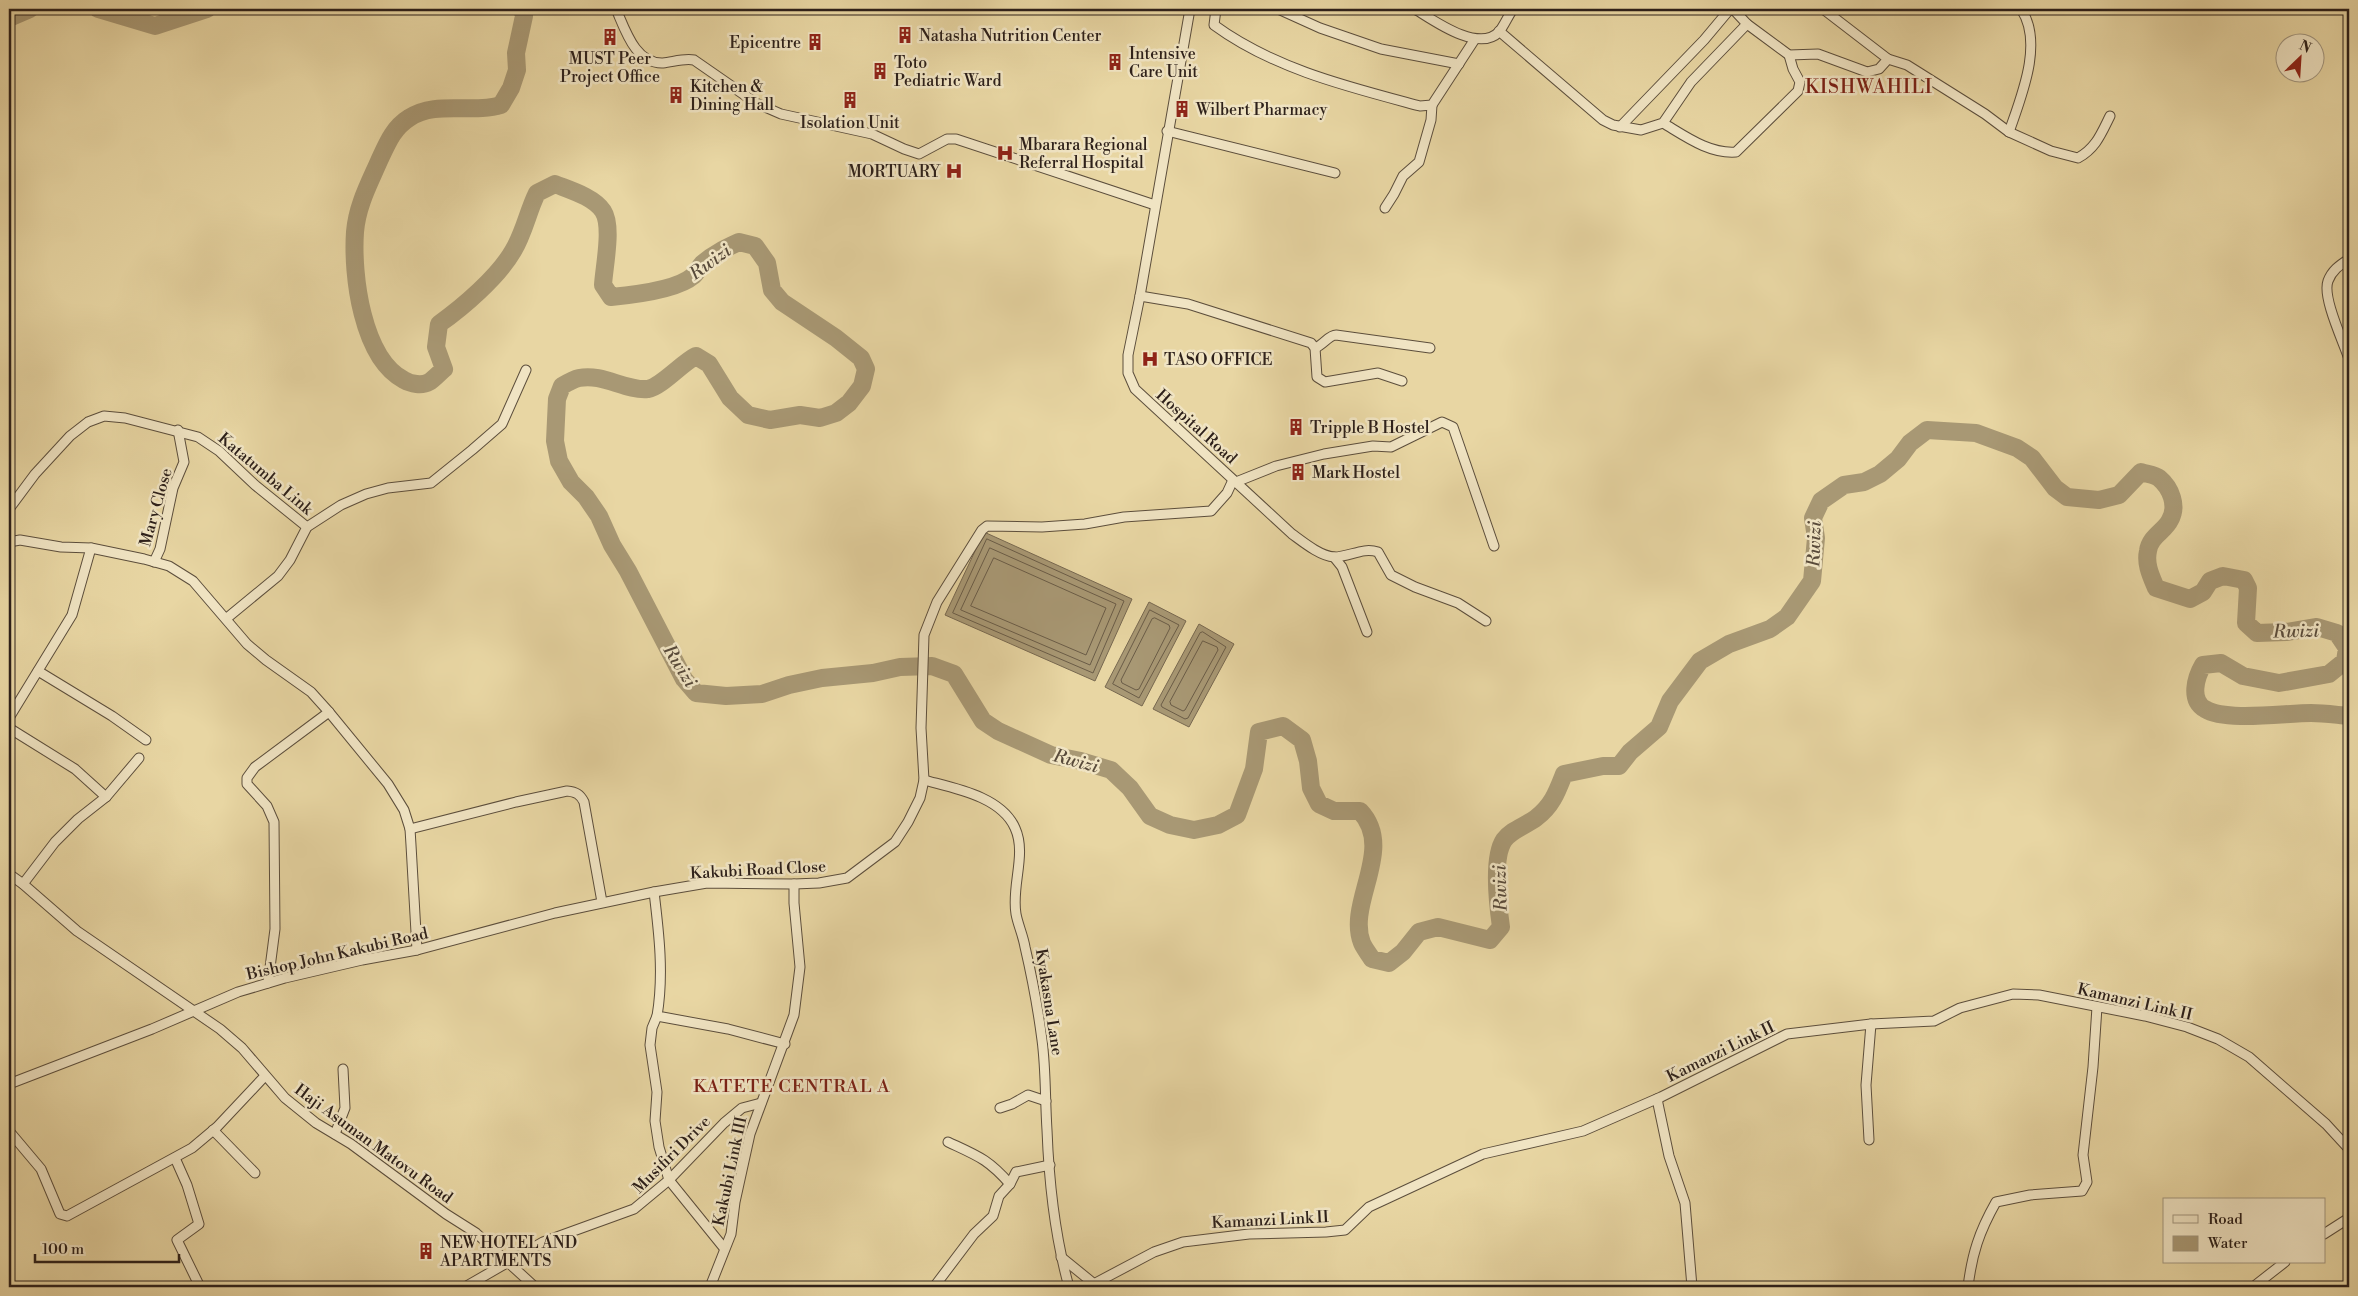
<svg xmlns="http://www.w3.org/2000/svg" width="2358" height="1296" viewBox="0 0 2358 1296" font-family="'Libre Bodoni',serif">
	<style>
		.water { fill: #a89874; stroke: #776850 }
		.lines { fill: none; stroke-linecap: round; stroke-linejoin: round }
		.shore { stroke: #6a5c47; stroke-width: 1 }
		.river { stroke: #a89874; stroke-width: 18 }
		.minor-casing { stroke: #5c4e3c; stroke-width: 11 }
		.minor { stroke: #f0e4c3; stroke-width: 9 }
		.labels { text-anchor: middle; stroke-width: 5; stroke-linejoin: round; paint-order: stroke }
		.poi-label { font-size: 16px; fill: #2d201a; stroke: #f0e4c3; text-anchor: start }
		.street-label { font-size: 16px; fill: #2d201a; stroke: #f0e4c3 }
		.water-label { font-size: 18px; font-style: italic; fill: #584a3a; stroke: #f0e4c3 }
		.neighbourhood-label { font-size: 18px; letter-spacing: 1px; fill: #7a1f14; stroke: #f0e4c3 }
		.quarter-label { font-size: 19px; letter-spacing: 1px; fill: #7a1f14; stroke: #f0e4c3 }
	</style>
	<rect width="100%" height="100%" fill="#e8d6a3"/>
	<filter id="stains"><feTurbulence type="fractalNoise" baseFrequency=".004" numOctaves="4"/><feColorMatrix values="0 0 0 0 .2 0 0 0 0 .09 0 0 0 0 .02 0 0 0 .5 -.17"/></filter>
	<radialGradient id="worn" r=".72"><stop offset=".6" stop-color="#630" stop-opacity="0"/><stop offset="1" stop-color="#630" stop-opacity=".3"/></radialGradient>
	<g class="water">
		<path d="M984 532 1132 599 1095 681 945 615Z"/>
		<path d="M1149 602 1186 621 1142 706 1105 687Z"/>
		<path d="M1199 624 1234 644 1189 727 1153 709Z"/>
	</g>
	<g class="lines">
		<g class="shore">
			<path d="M987 539 1124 601 1093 673 953 613Z"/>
			<path d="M990 548 1116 604 1090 665 961 610Z"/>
			<path d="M994 558 1106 608 1086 655 971 606Z"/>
			<path d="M1150 610 1179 625 1139 698 1113 684Z"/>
			<path d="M1155 618 1169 625 1170 628 1139 689 1136 690 1122 683 1121 680 1152 619Z"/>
			<path d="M1203 632 1226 647 1188 718 1185 719 1162 707 1161 705 1200 633Z"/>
			<path d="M1203 641 1217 647 1218 650 1185 710 1183 711 1171 705 1170 702Z"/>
		</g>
		<g class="river">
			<path d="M98 9 155 26 207 9"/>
			<path d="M522 9 524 16 516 53 517 70 511 88 501 105C473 114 435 100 409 118 393 128 387 144 379 161 369 184 357 206 355 232 352 275 362 358 404 380 411 384 422 386 429 382 434 379 439 373 444 369L436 347 439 324C463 307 498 277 513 251 524 233 528 211 537 193L555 184C570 190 594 197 603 211 613 226 604 267 603 285L611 297C632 295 677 290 693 276 697 273 699 267 702 264 713 254 726 248 739 242L755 246 767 263 772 290 782 302 836 338 861 358 866 369 862 386 849 403 836 413 820 418 800 415 770 420 748 415 730 398 709 364 696 356C683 362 661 387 648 389 625 391 603 373 579 378 574 379 567 383 562 386L557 399 555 441 559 461 571 482 586 497 599 516 612 545 628 571 684 679 696 693 726 696 762 694 789 685 822 678 873 673 900 667 932 666 954 674 983 721 998 731 1051 755 1081 761 1111 770 1130 788 1150 816 1170 825 1194 830 1218 825 1237 815 1254 769 1259 732 1283 726 1302 740 1308 761 1311 788 1319 804 1334 811H1360C1396 849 1346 903 1362 943 1364 948 1369 954 1372 959L1389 963 1403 952 1419 932 1438 927 1490 940 1501 927C1498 906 1492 858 1504 840 1511 830 1527 825 1536 818 1552 806 1557 792 1564 774L1603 766H1619L1630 752 1659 727 1670 701 1700 661 1729 644 1770 629 1787 617 1812 581 1816 538 1813 518 1821 501 1844 485 1864 482 1880 474 1898 459 1910 443 1927 430 1976 433 2017 448 2032 458 2055 488 2067 497 2099 500 2119 495 2141 472C2147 474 2155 475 2159 478 2171 488 2178 506 2170 520 2165 531 2150 536 2148 551 2145 564 2151 576 2156 588L2190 599 2203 592 2210 581 2223 576 2244 580 2248 588 2246 623 2257 633 2286 632 2317 627 2337 633 2347 648 2345 661 2329 674 2279 683 2243 676 2221 663 2203 665C2196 677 2189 700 2205 709 2226 722 2285 713 2311 713 2324 713 2337 715 2349 716"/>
			<path d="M9 18 30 9"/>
		</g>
		<g class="minor-casing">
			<g id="minor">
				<path d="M616 9C625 29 635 64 663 63 673 62 684 58 694 60L756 103 781 114 872 134 904 149 919 154 947 139H956L1155 205"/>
				<path d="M1190 9 1140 296 1128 355V373L1135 389 1292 534C1303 542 1320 556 1334 557 1350 557 1362 547 1378 552L1391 575 1415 587 1458 603 1486 621"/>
				<path d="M1216 9 1214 25C1274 69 1349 87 1420 106L1432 105 1475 39"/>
				<path d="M1278 9 1320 28 1381 49 1459 64"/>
				<path d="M1415 9C1433 20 1478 53 1499 32 1504 26 1508 16 1513 9"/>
				<path d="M1823 9 1888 59 1907 65 1985 114 2009 132 2051 151 2078 158C2096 148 2101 134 2110 116"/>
				<path d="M1747 24 1789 55 1818 54 1867 72 1879 69 1888 59"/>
				<path d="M1499 31 1603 120 1613 125 1641 130 1663 123 1691 82 1747 24 1733 9"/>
				<path d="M1663 123C1685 136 1709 154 1736 152L1798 91 1800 82 1793 69 1789 55"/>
				<path d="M1620 127 1704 40 1730 9"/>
				<path d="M1167 131 1335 173"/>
				<path d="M2009 132C2021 97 2044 43 2021 9"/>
				<path d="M1385 208 1394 194 1403 176 1419 162 1431 120 1432 105"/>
				<path d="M2349 259C2340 265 2332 270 2328 281 2322 297 2343 341 2349 359"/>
				<path d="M1140 296 1188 304 1311 343 1315 348 1317 377 1325 382 1378 373 1402 381"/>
				<path d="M1315 348C1323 345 1329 335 1336 335L1430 348"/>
				<path d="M1236 482 1276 466 1324 454 1373 446 1391 447 1442 422 1453 427 1494 546"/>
				<path d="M9 509 35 474 70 436 88 422 104 416 125 418 198 437 219 451 255 485 307 527"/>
				<path d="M9 542 20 540 61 547 91 548 144 559 169 566 193 581 247 644 266 660 311 692 329 712 388 784 404 810 410 829 411 845 417 950"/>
				<path d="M1334 557 1342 567 1367 632"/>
				<path d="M154 562 160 549 173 488 184 462 178 430"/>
				<path d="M227 618 278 576 290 560 307 527 341 505 366 494 388 488 431 483 472 450 502 424 526 370"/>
				<path d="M38 671 112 716 146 740"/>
				<path d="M9 718 72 615 91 548"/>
				<path d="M9 728 75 769 106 797"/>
				<path d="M924 780C953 788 1001 796 1015 828 1027 854 1011 886 1016 914 1018 925 1023 935 1025 947 1032 977 1038 1009 1042 1040 1046 1070 1045 1100 1047 1130 1049 1183 1055 1237 1069 1287"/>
				<path d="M410 829 516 802 567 791C576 792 580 794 584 802L602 902"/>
				<path d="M9 874 23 884 77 931 220 1029 242 1048 285 1098 316 1123 351 1144 446 1214 476 1233 535 1287"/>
				<path d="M23 884 55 842 78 819 106 797 139 758"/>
				<path d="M654 892C659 933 664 975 657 1016L728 1029 785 1044"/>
				<path d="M268 983 275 929 274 822 267 806 247 784V778L255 767 329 712"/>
				<path d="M657 1016 652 1028 650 1045 657 1092 655 1121 659 1147 669 1180 724 1248"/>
				<path d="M9 1084 152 1029 238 992 285 978 362 960 417 950 555 913 654 892 707 883 794 884 819 883 847 878 895 842 908 822 920 798 924 780 921 728 924 635 937 602 982 530 987 526 1042 527 1085 524 1124 517 1211 511 1227 493 1233 480"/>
				<path d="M1657 1099 1669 1156 1685 1203 1692 1287"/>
				<path d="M1000 1108 1012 1104 1028 1095 1046 1101"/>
				<path d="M213 1130 255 1173"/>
				<path d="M9 1131 41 1169 60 1214 67 1216 192 1148 217 1127 264 1077"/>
				<path d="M335 1134 345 1108 343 1069"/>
				<path d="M1869 1140 1866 1085 1871 1024"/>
				<path d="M948 1142C978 1156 988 1159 1010 1184"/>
				<path d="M175 1158 187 1185 199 1224 177 1240 200 1287"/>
				<path d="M2324 1234 2349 1218"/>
				<path d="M1061 1257 1093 1283"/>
				<path d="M465 1287 543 1242 634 1209 669 1180 724 1123 742 1108 761 1103"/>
				<path d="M710 1287 731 1234 735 1202 750 1134 794 1015 800 967 794 903V884"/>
				<path d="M934 1287 974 1234 993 1216 999 1196 1010 1184 1016 1172 1050 1165"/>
				<path d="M1088 1287 1154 1252 1183 1242 1249 1234 1326 1232 1345 1230 1369 1207 1483 1154 1583 1131 1661 1097 1787 1034 1871 1024 1934 1021 1960 1008 2013 994 2039 995 2145 1016 2187 1027 2218 1039 2249 1057 2326 1124 2349 1149"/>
				<path d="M1968 1287C1972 1254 1979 1232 1996 1202L2030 1195 2082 1191 2087 1182 2083 1155 2093 1067 2097 1007"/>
				<path d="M2253 1287 2285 1262"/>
			</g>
		</g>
		<use href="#minor" class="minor"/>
	</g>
	<defs>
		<g id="building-bare" transform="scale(1.35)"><path d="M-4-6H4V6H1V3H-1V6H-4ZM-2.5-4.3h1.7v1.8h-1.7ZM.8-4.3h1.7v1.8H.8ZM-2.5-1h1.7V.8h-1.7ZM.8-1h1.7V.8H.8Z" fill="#8f2418" stroke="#f0e4c3" stroke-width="2.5" paint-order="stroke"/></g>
		<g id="hospital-bare" transform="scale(1.35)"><path d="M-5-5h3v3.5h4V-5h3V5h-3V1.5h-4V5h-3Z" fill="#8f2418" stroke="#f0e4c3" stroke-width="2.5" paint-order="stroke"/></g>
	</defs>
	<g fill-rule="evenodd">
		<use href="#building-bare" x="905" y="35"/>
		<use href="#building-bare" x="610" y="37"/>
		<use href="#building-bare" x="815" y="42"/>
		<use href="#building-bare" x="1115" y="62"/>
		<use href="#building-bare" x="880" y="71"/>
		<use href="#building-bare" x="676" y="95"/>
		<use href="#building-bare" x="850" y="100"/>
		<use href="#building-bare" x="1182" y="109"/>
		<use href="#hospital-bare" x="1005" y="153"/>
		<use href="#hospital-bare" x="954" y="171"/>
		<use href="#hospital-bare" x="1150" y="359"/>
		<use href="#building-bare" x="1296" y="427"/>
		<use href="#building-bare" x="1298" y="472"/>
		<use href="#building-bare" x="426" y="1251"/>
	</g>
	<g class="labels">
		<g class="poi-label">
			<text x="919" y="41">Natasha Nutrition Center</text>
			<text x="801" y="48" text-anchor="end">Epicentre</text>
			<text x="1129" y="59">Intensive<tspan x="1129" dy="18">Care Unit</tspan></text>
			<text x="610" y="64" text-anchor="middle">MUST Peer<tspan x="610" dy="18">Project Office</tspan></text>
			<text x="894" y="68">Toto<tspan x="894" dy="18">Pediatric Ward</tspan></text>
			<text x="690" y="92">Kitchen &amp;<tspan x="690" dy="18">Dining Hall</tspan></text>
			<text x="1196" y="115">Wilbert Pharmacy</text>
			<text x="850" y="128" text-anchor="middle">Isolation Unit</text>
			<text x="1019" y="150">Mbarara Regional<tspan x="1019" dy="18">Referral Hospital</tspan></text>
			<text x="940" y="177" text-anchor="end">MORTUARY</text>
			<text x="1164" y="365">TASO OFFICE</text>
			<text x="1310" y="433">Tripple B Hostel</text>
			<text x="1312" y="478">Mark Hostel</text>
			<text x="440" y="1248">NEW HOTEL AND<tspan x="440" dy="18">APARTMENTS</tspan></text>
		</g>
		<g class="street-label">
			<text transform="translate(1197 426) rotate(42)" y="6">Hospital Road</text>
			<text transform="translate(266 473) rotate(40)" y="6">Katatumba Link</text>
			<text transform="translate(155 507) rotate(-74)" y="6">Mary Close</text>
			<text transform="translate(758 869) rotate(-3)" y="6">Kakubi Road Close</text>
			<text transform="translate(337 953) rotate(-13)" y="6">Bishop John Kakubi Road</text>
			<text transform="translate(2135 1001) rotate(13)" y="6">Kamanzi Link II</text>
			<text transform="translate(1050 1002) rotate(81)" y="6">Kyakasna Lane</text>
			<text transform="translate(1720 1051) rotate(-26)" y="6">Kamanzi Link II</text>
			<text transform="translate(374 1143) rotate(36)" y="6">Haji Asuman Matovu Road</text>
			<text transform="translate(671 1154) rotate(-45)" y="6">Musifiri Drive</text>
			<text transform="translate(729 1171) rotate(-78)" y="6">Kakubi Link III</text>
			<text transform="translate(1270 1219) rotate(-3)" y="6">Kamanzi Link II</text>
		</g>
		<g class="water-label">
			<text transform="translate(710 262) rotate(-36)" y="6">Rwizi</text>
			<text transform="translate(1814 544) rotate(-88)" y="6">Rwizi</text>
			<text transform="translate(2296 631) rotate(-1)" y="6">Rwizi</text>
			<text transform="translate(680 666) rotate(58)" y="6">Rwizi</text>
			<text transform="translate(1076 761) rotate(15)" y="6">Rwizi</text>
			<text transform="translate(1500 888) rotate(-92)" y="6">Rwizi</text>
		</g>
		<g class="neighbourhood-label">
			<text x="792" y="1092">KATETE CENTRAL A</text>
		</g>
		<g class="quarter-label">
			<text x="1869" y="93">KISHWAHILI</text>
		</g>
	</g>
	<rect width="2358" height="1296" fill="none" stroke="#e8d6a3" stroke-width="30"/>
	<rect x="10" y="10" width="2338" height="1276" fill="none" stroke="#2d201a" stroke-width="2.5"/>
	<rect x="15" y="15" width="2328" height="1266" fill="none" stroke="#2d201a"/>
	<rect x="2163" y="1198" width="162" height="65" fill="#f0e4c3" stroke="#a2967f"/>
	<rect x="2173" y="1215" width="25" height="8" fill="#f0e4c3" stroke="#a2967f"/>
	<text x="2208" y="1224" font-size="15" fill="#2d201a">Road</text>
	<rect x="2173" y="1236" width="25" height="15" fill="#a89874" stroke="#a2967f"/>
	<text x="2208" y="1248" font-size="15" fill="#2d201a">Water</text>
	<g transform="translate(2300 58) rotate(25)"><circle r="24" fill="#f0e4c3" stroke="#a2967f"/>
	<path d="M0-4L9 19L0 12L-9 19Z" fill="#8f2418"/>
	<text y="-8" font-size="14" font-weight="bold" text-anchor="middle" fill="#2d201a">N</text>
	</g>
	<path d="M35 1254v8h144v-8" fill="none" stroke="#2d201a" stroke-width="2.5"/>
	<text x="42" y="1254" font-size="15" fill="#2d201a" stroke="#f0e4c3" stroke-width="4" paint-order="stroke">100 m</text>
	<rect width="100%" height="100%" filter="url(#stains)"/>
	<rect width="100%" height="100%" fill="url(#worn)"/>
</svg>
